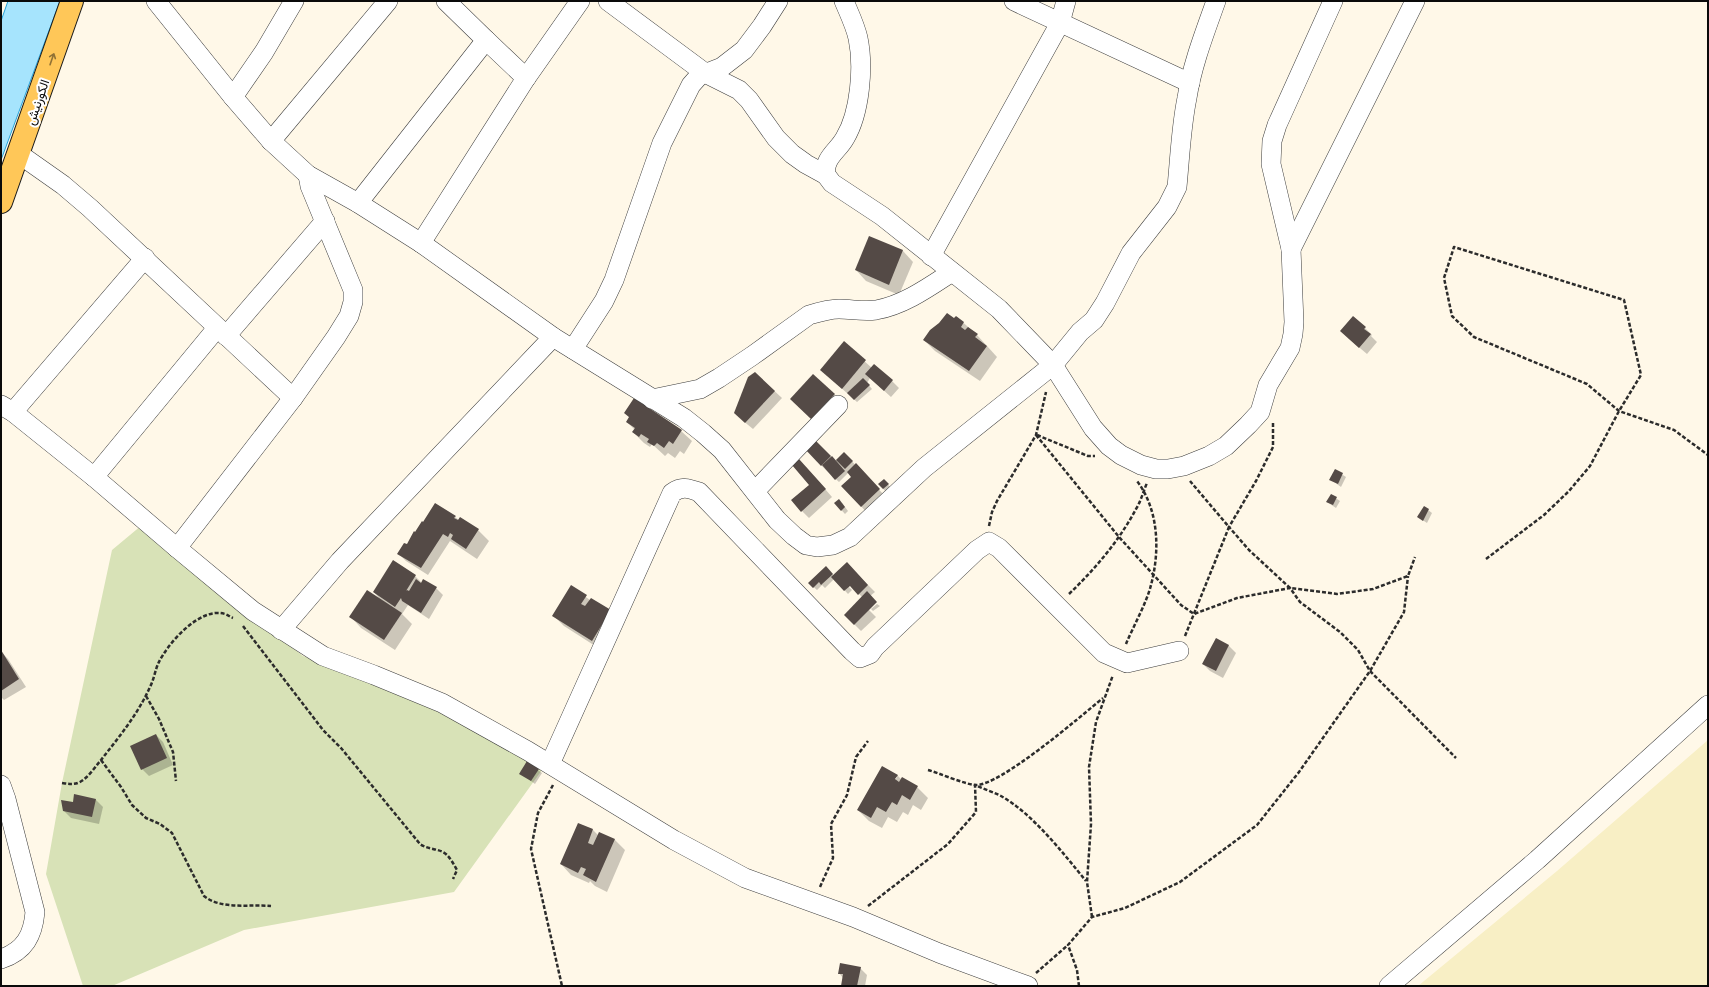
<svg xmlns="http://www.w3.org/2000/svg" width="1709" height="987" viewBox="0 0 1709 987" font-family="'Times New Roman',Vazirmatn,serif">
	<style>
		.farmland { fill: #f8efc5 }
		.cemetery { fill: #d8e2b7 }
		.water { fill: #a6e4fd; stroke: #25a3db }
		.shadow { fill: #0003; fill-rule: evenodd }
		.building { fill: #544a46 }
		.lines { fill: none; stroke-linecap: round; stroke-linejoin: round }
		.minor-casing { stroke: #3d3d3d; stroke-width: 20 }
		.major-casing { stroke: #1b1b1b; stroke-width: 24 }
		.path { stroke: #2c2c2c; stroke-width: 2.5; stroke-dasharray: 4 2; stroke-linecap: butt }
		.minor { stroke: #fff; stroke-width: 19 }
		.major { stroke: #ffc758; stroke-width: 22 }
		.oneway { stroke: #917235 }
		.labels { text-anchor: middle; stroke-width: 4; stroke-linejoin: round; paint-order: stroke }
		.street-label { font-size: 13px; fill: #0a0a0a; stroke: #fff }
	</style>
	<rect width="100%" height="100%" fill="#fff8e8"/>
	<path class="farmland" d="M1708 740V986H1418L1557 871Z"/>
	<path class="cemetery" d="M142 525 303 656 438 705 542 770 454 892 244 930 112 986H83L46 874 62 783 112 550Z"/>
	<path class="water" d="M8 1H60L1 160V21Z"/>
	<g class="shadow">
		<path d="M869 237 903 251 913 262 899 295 866 281 856 270Z"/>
		<path d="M957 317 977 335 997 357 980 381 935 351 924 340Z"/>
		<path d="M1354 317 1372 335 1371 336 1377 342 1367 354 1348 338Z"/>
		<path d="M844 343 872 368 892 381 899 388 891 397 870 378 867 383 872 389 857 402 821 370Z"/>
		<path d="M755 373 782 398 753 429 742 420Z"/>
		<path d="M834 395 841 401 819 426 798 406Z"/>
		<path d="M625 413 681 431 692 441 684 454 680 451 675 458 668 453 665 456 652 444 650 447 644 443 633 432 635 430 627 422 630 418Z"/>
		<path d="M814 440 835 461 844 453 886 497 868 514 843 486 853 477 849 472 839 482 828 472 821 465Z"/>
		<path d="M806 467 832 497 809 518 802 511 811 485Z"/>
		<path d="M1335 470 1346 477 1341 487 1330 479Z"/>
		<path d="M884 480 891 488 886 492 879 484Z"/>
		<path d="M1331 495 1340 501 1336 508 1327 502Z"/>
		<path d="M835 503H842L848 511 845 514Z"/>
		<path d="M1424 507 1432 513 1427 523 1418 517Z"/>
		<path d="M455 517 459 520 478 530 489 541 477 559 450 541 428 575 406 561 399 554 408 546Z"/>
		<path d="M847 564 875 592 870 596 862 597 838 572Z"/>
		<path d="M826 568 834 576 836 574 852 590 848 594 834 579 825 588 822 585 817 590 809 583Z"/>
		<path d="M415 576 422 583 424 580 436 588 443 595 429 619 408 605 402 614 412 624 395 650 361 628 351 617 381 601 374 592Z"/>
		<path d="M572 587 590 600 611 611 603 651 564 626 554 616Z"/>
		<path d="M860 601 876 617 861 631 845 615Z"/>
		<path d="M877 604 880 606 873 611 871 609Z"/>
		<path d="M1216 639 1229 646 1236 653 1223 678 1210 671 1203 664Z"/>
		<path d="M1 652 8 659 26 687 4 700 1 697Z"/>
		<path d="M156 735 163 742 173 765 149 776 142 769Z"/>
		<path d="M527 762 542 773 535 784 520 773Z"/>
		<path d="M883 767 897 775 902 780 917 787 928 798 921 810 913 805 908 815 903 812 897 822 888 817 882 828 869 821 858 810ZM895 777H897L893 784 892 783Z"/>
		<path d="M96 800 103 807 99 824 71 818 64 811 74 803Z"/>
		<path d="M579 824 593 830 599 836 615 840 625 850 607 892 595 886 590 881 589 883 571 875 561 864Z"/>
		<path d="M860 968 867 975 865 986H842L843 978 839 973Z"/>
	</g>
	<g class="building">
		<path d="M869 236 903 250 889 285 855 270Z"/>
		<path d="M947 313 954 318 956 316 964 322 961 327 965 330 968 327 978 334 975 337 987 346 969 371 923 340 930 330 939 323Z"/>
		<path d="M1353 316 1366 327 1364 329 1371 334 1359 348 1340 331Z"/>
		<path d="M844 341 866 360 842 389 820 370Z"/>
		<path d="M874 364 893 380 884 391 865 374Z"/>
		<path d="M755 372 775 391 745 423 734 413 748 377Z"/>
		<path d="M813 374 835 394 811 419 790 399Z"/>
		<path d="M863 378 870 385 854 400 847 393Z"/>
		<path d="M634 398 682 430 673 444 669 441 664 448 657 443 654 446 647 442 649 439 641 434 639 437 632 432 635 428 626 422 629 417 624 413Z"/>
		<path d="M814 439 831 456 821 466 804 448Z"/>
		<path d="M844 452 853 461 845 469 836 460Z"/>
		<path d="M832 456 845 471 835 480 822 465Z"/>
		<path d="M799 459 826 489 801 512 791 500 809 485 792 465Z"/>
		<path d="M856 463 880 489 861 507 841 486 851 477 847 472Z"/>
		<path d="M1335 469 1343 473 1338 484 1329 480Z"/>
		<path d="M884 479 889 484 883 489 878 484Z"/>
		<path d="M1331 494 1337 497 1333 505 1326 502Z"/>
		<path d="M839 499 845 507 841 511 834 503Z"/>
		<path d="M435 503 456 516 454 518 458 520 460 517 479 529 466 549 451 539 453 535 450 533 448 537 443 534 421 568 397 554 404 543 407 544 414 531 415 532 422 521 423 522Z"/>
		<path d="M1424 506 1429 509 1423 521 1417 517Z"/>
		<path d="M393 560 416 575 406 591 407 590 409 591 416 579 421 583 423 579 437 587 421 613 402 601 401 598 395 607 373 592Z"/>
		<path d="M847 562 868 585 858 595 850 586 844 591 831 577Z"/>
		<path d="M826 566 833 574 821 585 819 582 813 588 808 583Z"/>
		<path d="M571 585 587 595 581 604 585 606 591 598 611 610 592 641 552 616Z"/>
		<path d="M367 590 402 613 384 640 349 617Z"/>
		<path d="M867 591 877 602 854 625 844 615Z"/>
		<path d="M1216 638 1229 645 1216 671 1202 664Z"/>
		<path d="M1 650 19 679 1 691Z"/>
		<path d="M156 734 167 758 141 770 130 746Z"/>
		<path d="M527 761 539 769 531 781 519 774Z"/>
		<path d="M882 766 898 775 895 779 899 782 902 777 918 786 910 800 902 795 897 805 892 802 886 812 877 807 871 818 857 810Z"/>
		<path d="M74 794 96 799 92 817 63 811 61 800 73 802Z"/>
		<path d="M578 823 593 829 588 843 593 845 599 832 615 839 596 882 583 875 586 869 581 867 578 873 560 864Z"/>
		<path d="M840 963 861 967 857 986H841L843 974H838Z"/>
	</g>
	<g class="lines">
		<g class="minor-casing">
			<g id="minor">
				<path d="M156 1 233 97 271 141 308 175 358 203 421 243 553 337 684 418 703 433 722 450 777 520 794 536 806 545 817 547 833 545 850 537 924 468 1053 365 1080 332 1094 320 1105 303 1131 253 1167 207 1177 187C1180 157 1181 127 1187 98 1192 65 1205 32 1216 1"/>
				<path d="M608 1 705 73 739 90 749 100 776 138 792 154 806 164 826 175"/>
				<path d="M844 1C849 13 855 25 858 38 864 67 860 113 845 138 838 151 823 158 826 175L832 183 882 216 999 309 1053 365 1093 428 1109 446 1121 455 1141 465 1156 469H1168L1184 466 1209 456 1226 446 1248 425 1260 412 1268 385 1290 348 1293 334 1294 322 1291 249 1271 164 1272 141 1277 125 1333 1"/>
				<path d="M1014 1 1190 83"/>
				<path d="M486 40 526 78"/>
				<path d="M233 97 264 52 294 1"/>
				<path d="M271 141 388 1"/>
				<path d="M19 154 63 185 90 208 293 398"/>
				<path d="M358 203 486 40 446 1"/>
				<path d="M421 243 526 78 580 1"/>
				<path d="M1291 249 1415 1"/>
				<path d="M931 256 1060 23 1066 1"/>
				<path d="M226 336 325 221"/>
				<path d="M573 349 604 301 614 280 662 143 691 85 699 76 722 67 744 50 762 26 778 1"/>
				<path d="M652 399 700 389 719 378 752 356 809 315C819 312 829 309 839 309 852 309 863 312 876 310 904 305 929 287 952 272"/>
				<path d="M1 405 13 412 94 477 177 548 253 611 323 656 374 675 442 703 528 751 674 840 745 878 853 917 939 953 1028 986"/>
				<path d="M13 412 145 258"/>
				<path d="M94 477 217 328"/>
				<path d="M755 491 838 405"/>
				<path d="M177 548 293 398 336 337 349 316 353 302V290L310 186 308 175"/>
				<path d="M281 630 340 561 553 337"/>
				<path d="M550 764 672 493C682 486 688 488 699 492L852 651 860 658 870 654 875 647 977 550 989 542 999 548 1104 653 1127 663 1179 651"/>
				<path d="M1 785 6 799 35 912C33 935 25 951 1 959"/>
				<path d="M1389 986 1537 860 1708 705"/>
			</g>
		</g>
		<g class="major-casing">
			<path id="major" d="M1 202 72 1"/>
		</g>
		<g class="path">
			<path d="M1273 423V447L1256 481 1229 527 1249 550 1290 588 1337 594 1373 589 1408 576 1415 557"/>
			<path d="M1036 435 1119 537 1181 605 1194 614 1237 598 1290 588 1300 602 1340 632 1358 650 1370 671 1456 758"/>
			<path d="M1037 435 1088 456H1095"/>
			<path d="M989 526 992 512 997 501 1036 435 1046 392"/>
			<path d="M1486 559 1544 515 1569 491 1590 466 1619 411 1641 375 1624 300 1454 247 1444 278 1452 316 1474 337 1587 384 1619 411 1674 430 1708 455"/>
			<path d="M1069 594C1095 569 1119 541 1136 509 1141 501 1143 492 1147 483"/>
			<path d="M243 626 323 730 341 748 420 844C428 850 440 848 447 855 451 859 454 865 457 870L453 879"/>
			<path d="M1185 636 1229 527 1190 481"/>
			<path d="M1126 644C1133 627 1147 602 1151 585 1160 551 1159 510 1137 481"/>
			<path d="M146 696 159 719 173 752 176 781"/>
			<path d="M101 760 121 787 132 805 146 818 160 824 172 833 204 896C221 910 251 904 271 906"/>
			<path d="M928 770C939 773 964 784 975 785 999 787 1081 716 1103 698"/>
			<path d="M62 783C69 784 74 785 80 782 89 777 95 767 101 760 119 737 138 714 150 687 154 679 155 671 158 664 167 644 200 606 225 614 228 615 230 617 233 618"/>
			<path d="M553 785 538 813 531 849 562 986"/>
			<path d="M820 887 833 858 831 824 847 795 856 757 868 741"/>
			<path d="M868 906 948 844 976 812 975 785C984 789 993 792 1001 796 1033 814 1063 853 1086 881"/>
			<path d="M1092 917 1087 882 1091 824 1089 767 1096 722 1113 675"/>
			<path d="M1036 973 1068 945"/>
			<path d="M1079 986 1077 970 1068 945 1092 917 1125 908 1180 882 1257 825 1299 772 1370 671 1404 612 1408 576"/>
		</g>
		<use href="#minor" class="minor"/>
		<use href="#major" class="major"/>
	</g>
	<defs><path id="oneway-shaft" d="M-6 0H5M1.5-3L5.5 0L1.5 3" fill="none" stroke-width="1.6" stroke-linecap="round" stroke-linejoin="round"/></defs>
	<use class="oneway" href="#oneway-shaft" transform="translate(52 59) rotate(-71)"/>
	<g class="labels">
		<g class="street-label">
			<text transform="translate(37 102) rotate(-71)" y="5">الكورنيش</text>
		</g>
	</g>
	<rect width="1709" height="987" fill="none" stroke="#0a0a0a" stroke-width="4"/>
</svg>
